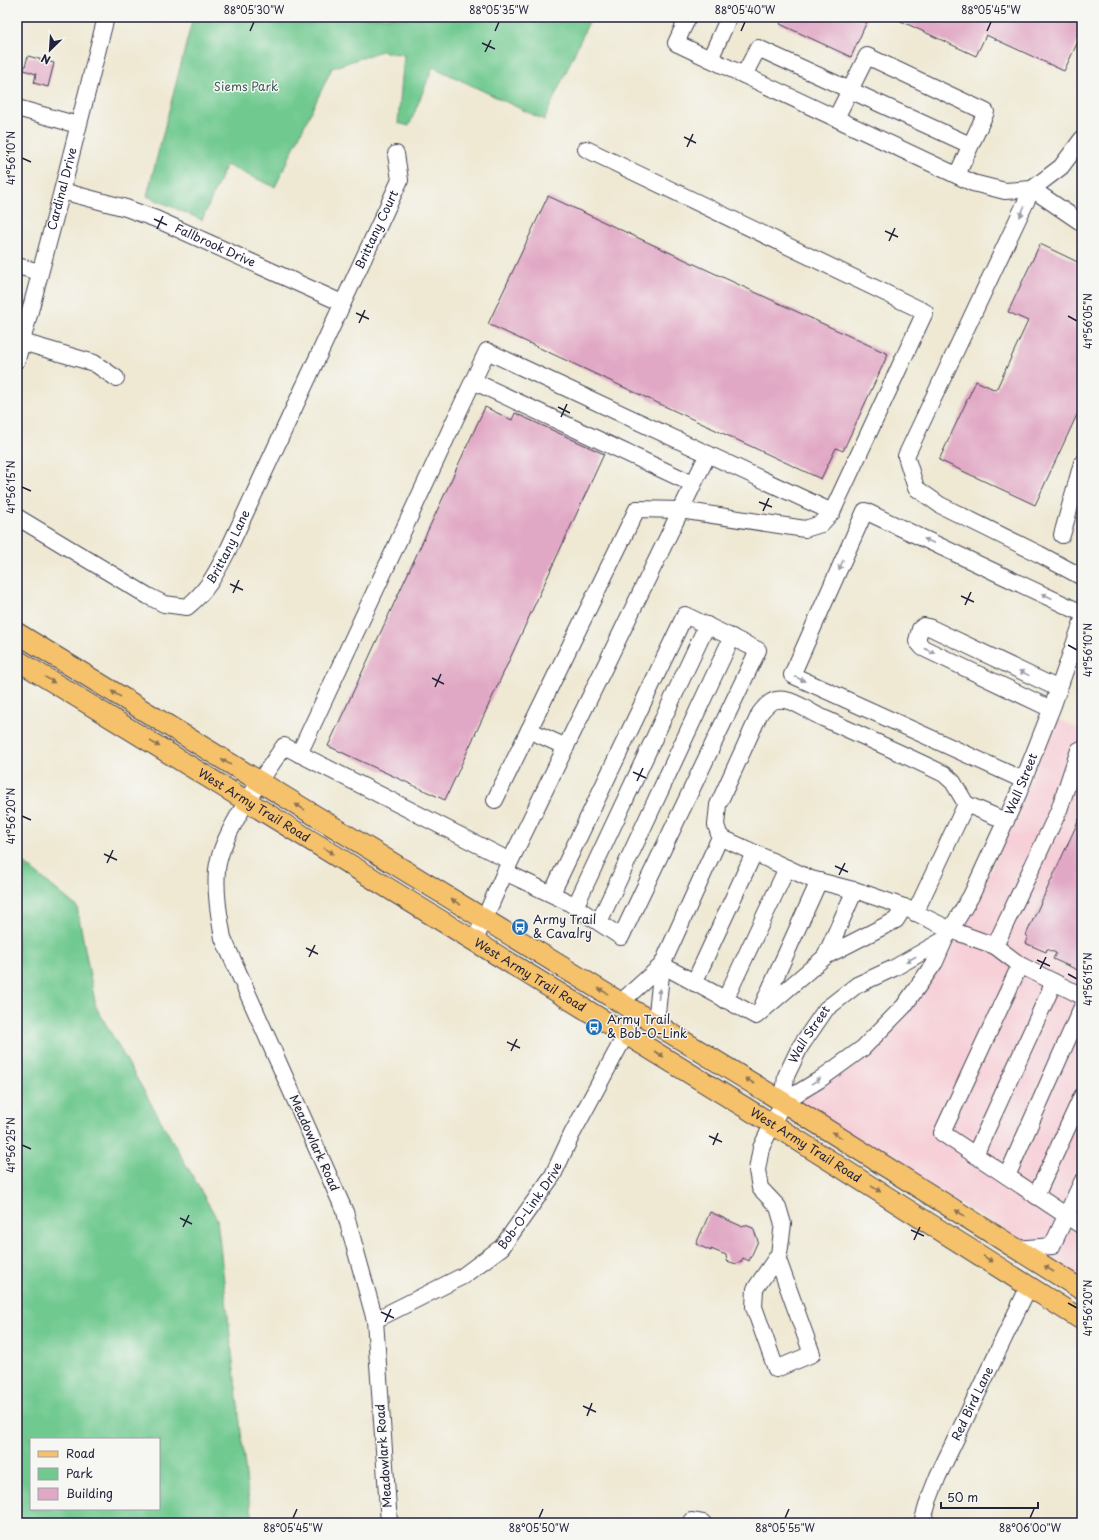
<svg xmlns="http://www.w3.org/2000/svg" width="1099" height="1540" viewBox="0 0 1099 1540" font-family="'Playpen Sans',sans-serif">
	<style>
		.built { fill: #f6cfd7 }
		.green { fill: #70c98f; stroke: #497665; fill-rule: evenodd }
		.building { fill: #e1a8c5 }
		.lines { fill: none; stroke-linecap: round; stroke-linejoin: round }
		.minor-casing { stroke: #414052; stroke-width: 18 }
		.major-casing { stroke: #414052; stroke-width: 22 }
		.minor { stroke: #fff; stroke-width: 16 }
		.major { stroke: #f5c16b; stroke-width: 20 }
		.oneway { fill: #9c9ca7 }
		.oneway2 { fill: #8c7253 }
		.ticks { fill: none; stroke: #22223b; stroke-width: 1.5 }
		.labels { text-anchor: middle; stroke-width: 3; stroke-linejoin: round; paint-order: stroke }
		.park-label { font-size: 12px; fill: #3d5c58; stroke: #f6f6f2 }
		.street-label { font-size: 12px; fill: #22223b; stroke: #f6f6f2 }
		.poi-label { font-size: 12px; fill: #22223b; stroke: #f6f6f2; text-anchor: start }
		.neatline { fill: none; stroke: #22223b; stroke-width: 1.5 }
		.ticks-label { font-size: 10px; text-anchor: middle; fill: #22223b }
	</style>
	<rect width="100%" height="100%" fill="#f6f6f2"/>
	<filter id="ink" filterUnits="userSpaceOnUse"><feTurbulence type="fractalNoise" baseFrequency=".025" numOctaves="2"/><feDisplacementMap in="SourceGraphic" scale="8" xChannelSelector="R" yChannelSelector="G"/><feConvolveMatrix kernelMatrix="1 2 1 2 8 2 1 2 1" color-interpolation-filters="sRGB"/></filter>
	<filter id="wash" filterUnits="userSpaceOnUse"><feTurbulence type="fractalNoise" baseFrequency=".012" numOctaves="4" result="noise"/><feDisplacementMap in="SourceGraphic" scale="16" xChannelSelector="R" yChannelSelector="G"/><feGaussianBlur stdDeviation="0.9" result="paint"/><feColorMatrix in="noise" values="0 0 0 0 0 0 0 0 0 0 0 0 0 0 0 0 0 1.4 0 .05"/><feComposite in="paint" operator="in"/></filter>
	<g filter="url(#wash)">
		<rect width="100%" height="100%" fill="#efe9d4"/>
		<path class="built" d="M1057 719 1082 730V1279L796 1102 840 1072 900 1024 978 899Z"/>
		<g class="green">
			<path d="M193 17H591L544 120 433 67 409 126 398 123 404 55 381 51 332 68 275 187 226 165 202 220 147 196Z"/>
			<path d="M17 857 77 907 96 1007 217 1219 248 1494 254 1523H17ZM31 1439H159V1509H31Z"/>
		</g>
		<g id="blocks">
			<g class="building">
				<path d="M784 17H869L851 57 780 24Z"/>
				<path d="M892 17H1082V33L1064 71 986 35 976 56Z"/>
				<path d="M28 56 54 63 48 87 34 83 36 74 24 70Z"/>
				<path d="M548 196 888 354 843 451 836 448 821 479 488 324Z"/>
				<path d="M1040 244 1082 264V404L1035 505 939 460 976 381 996 390 1028 321 1008 312Z"/>
				<path d="M485 407 512 420 515 413 604 454 445 800 328 746Z"/>
				<path d="M1082 813V972L1053 959 1056 953 1047 949 1046 952 1025 943 1028 937 1026 935Z"/>
				<path d="M710 1212 741 1226 745 1225 753 1228 758 1241 749 1261 743 1258 741 1262 736 1264 727 1261 726 1255 711 1249V1251L696 1244Z"/>
			</g>
		</g>
	</g>
	<g filter="url(#ink)">
		<use href="#blocks" fill-opacity="0" stroke="#414052" stroke-width="1"/>
		<g class="lines">
			<g class="minor-casing">
				<g id="minor">
					<path d="M688 17 676 43 973 183 1005 191 1032 189"/>
					<path d="M710 59 729 17"/>
					<path d="M744 75 758 48 970 145"/>
					<path d="M17 108 78 125"/>
					<path d="M836 118 867 56 986 112 957 175"/>
					<path d="M1082 139 1061 167 1032 189 906 456 916 488 940 505 1039 554 1082 577"/>
					<path d="M586 149 925 312 832 512"/>
					<path d="M1032 189 1082 223"/>
					<path id="s1" d="M62 191 126 208 156 219 342 303"/>
					<path d="M17 266 40 272"/>
					<path d="M22 342 94 363 116 378"/>
					<path id="s2" d="M17 360 62 191 106 17"/>
					<path d="M473 381 693 484"/>
					<path id="s3" d="M17 517 148 596 164 604 187 607C209 589 216 573 229 548L400 180 396 154"/>
					<path d="M1062 535 1082 463"/>
					<path d="M1051 709 923 648 917 641 920 629 924 626 931 628 1059 689"/>
					<path d="M299 754 487 351 832 512 821 524 805 529 680 510 637 509 529 730 566 747"/>
					<path d="M1023 780 792 675 865 511 1082 613"/>
					<path d="M495 800 529 730"/>
					<path d="M720 837 716 825 718 805 760 713C767 704 773 698 785 700 798 702 809 712 821 717 862 736 903 754 944 774L953 782 966 804"/>
					<path d="M505 872 568 902 621 937 758 650 685 615 552 893"/>
					<path d="M575 907 707 625"/>
					<path d="M904 907 951 930 995 946 1059 810 1079 750 1082 752"/>
					<path d="M915 913 966 804 1006 821"/>
					<path d="M599 922 732 637"/>
					<path d="M475 940 505 872 708 454"/>
					<path d="M995 946 1020 965 942 1133 1082 1226"/>
					<path d="M825 957 855 890"/>
					<path d="M1020 965 1082 996"/>
					<path d="M694 983 754 853"/>
					<path d="M725 1000 787 868"/>
					<path d="M621 1002 662 965"/>
					<path d="M761 1009 819 881"/>
					<path d="M656 1023 662 965 720 837 811 879 861 892 904 907 896 920 826 956 756 1016 662 965"/>
					<path id="s4" d="M783 1102 819 1080 863 1048 904 1006 935 962 945 939 971 896 1018 794 1053 705 1082 622"/>
					<path d="M975 1155 1054 982"/>
					<path d="M1007 1176 1082 1007"/>
					<path d="M1036 1196 1082 1096"/>
					<path d="M1016 1249 1052 1246 1082 1182"/>
					<path id="s5" d="M777 1257 812 1354 776 1369 754 1307 755 1289 779 1254 783 1224 778 1207 760 1188 757 1170 761 1148 783 1102 786 1076 800 1047 826 1009 857 985 894 968 945 939"/>
					<path id="s6" d="M375 1320 463 1276 502 1247 553 1175 572 1134 626 1034"/>
					<path d="M691 1521 703 1523"/>
					<path d="M389 1523 375 1320 345 1212 223 938C219 915 215 893 217 870 220 835 263 777 284 746L510 861"/>
					<path id="s7" d="M922 1523 929 1499 938 1476 1029 1286"/>
				</g>
			</g>
			<g class="major-casing">
				<g id="major">
					<path d="M17 633 783 1102 1082 1290"/>
					<path id="s8" d="M17 660 772 1124 1082 1320"/>
				</g>
			</g>
			<use href="#minor" class="minor"/>
			<use href="#major" class="major"/>
		</g>
		<defs><path id="oneway-solid" d="M-6-.8H1V-3.2L6.5 0L1 3.2V.8H-6Z"/></defs>
		<g class="oneway">
			<use href="#oneway-solid" transform="translate(1022 212) rotate(114)"/>
			<use href="#oneway-solid" transform="translate(929 541) rotate(-155)"/>
			<use href="#oneway-solid" transform="translate(841 565) rotate(114)"/>
			<use href="#oneway-solid" transform="translate(1047 596) rotate(-155)"/>
			<use href="#oneway-solid" transform="translate(930 651) rotate(26)"/>
			<use href="#oneway-solid" transform="translate(1024 673) rotate(-154)"/>
			<use href="#oneway-solid" transform="translate(800 679) rotate(24)"/>
			<use href="#oneway-solid" transform="translate(911 959) rotate(152)"/>
			<use href="#oneway-solid" transform="translate(659 994) rotate(-84)"/>
			<use href="#oneway-solid" transform="translate(816 1081) rotate(-32)"/>
		</g>
		<g class="oneway2">
			<use href="#oneway-solid" transform="translate(50 680) rotate(32)"/>
			<use href="#oneway-solid" transform="translate(116 694) rotate(-148)"/>
			<use href="#oneway-solid" transform="translate(155 744) rotate(31)"/>
			<use href="#oneway-solid" transform="translate(226 762) rotate(-148)"/>
			<use href="#oneway-solid" transform="translate(300 807) rotate(-149)"/>
			<use href="#oneway-solid" transform="translate(329 851) rotate(32)"/>
			<use href="#oneway-solid" transform="translate(456 902) rotate(-149)"/>
			<use href="#oneway-solid" transform="translate(603 991) rotate(-149)"/>
			<use href="#oneway-solid" transform="translate(659 1054) rotate(32)"/>
			<use href="#oneway-solid" transform="translate(750 1081) rotate(-148)"/>
			<use href="#oneway-solid" transform="translate(837 1135) rotate(-148)"/>
			<use href="#oneway-solid" transform="translate(876 1189) rotate(32)"/>
			<use href="#oneway-solid" transform="translate(960 1213) rotate(-148)"/>
			<use href="#oneway-solid" transform="translate(988 1259) rotate(33)"/>
			<use href="#oneway-solid" transform="translate(1049 1269) rotate(-148)"/>
		</g>
	</g>
	<path class="ticks" d="M250 31 254 22M495 31 499 22M741 31 745 22M987 31 991 22M482 43 495 49M485 52 491 40M684 137 696 143M687 147 693 134M22 158 31 162M154 219 167 225M157 229 163 216M885 231 898 237M889 241 895 228M356 313 369 319M1068 316 1077 321M359 323 365 310M558 407 570 413M561 417 567 404M22 487 31 491M759 502 772 507M763 511 769 498M230 584 243 590M233 593 239 580M961 596 974 602M965 605 971 592M1068 645 1077 650M432 678 444 684M435 687 441 674M633 772 646 778M637 781 643 768M22 816 31 820M104 854 117 860M107 863 113 850M835 866 848 872M839 875 845 863M306 948 318 954M309 957 315 945M1037 960 1050 966M1040 969 1046 957M1068 974 1077 979M507 1042 520 1048M511 1051 517 1039M709 1136 722 1142M22 1145 31 1149M713 1145 718 1133M180 1218 192 1224M183 1227 189 1215M911 1230 924 1236M914 1240 920 1227M1068 1303 1077 1308M381 1312 394 1318M385 1322 391 1309M583 1406 596 1412M587 1416 592 1403M293 1518 297 1509M539 1518 543 1509M785 1518 789 1509M1030 1518 1034 1509"/>
	<defs>
		<g id="bus-disc" transform="scale(0.9)"><circle r="9.5" fill="#1f6fb2" stroke="#f6f6f2"/><path d="M-5-6H5V4H4V6H2V4H-2V6H-4V4H-5ZM-3.5-4V0h7V-4ZM-3.5 1.2v1.5H-2V1.2ZM2 1.2v1.5H3.5V1.2Z" fill="#fff"/></g>
	</defs>
	<g fill-rule="evenodd">
		<use href="#bus-disc" x="520" y="927"/>
		<use href="#bus-disc" x="594" y="1027"/>
	</g>
	<g class="labels">
		<g class="park-label">
			<text x="246" y="91">Siems Park</text>
		</g>
		<g class="street-label">
			<text dy="4" stroke="none"><textPath href="#s2" startOffset="177">Cardinal Drive</textPath></text>
			<text dy="4" stroke="none"><textPath href="#s3" startOffset="618">Brittany Court</textPath></text>
			<text dy="4" stroke="none"><textPath href="#s1" startOffset="163">Fallbrook Drive</textPath></text>
			<text dy="4" stroke="none"><textPath href="#s3" startOffset="268">Brittany Lane</textPath></text>
			<text dy="4" stroke="none"><textPath href="#s4" startOffset="407">Wall Street</textPath></text>
			<text dy="4" stroke="none"><textPath href="#s8" startOffset="278">West Army Trail Road</textPath></text>
			<text dy="4" stroke="none"><textPath href="#s8" startOffset="602">West Army Trail Road</textPath></text>
			<text dy="4" stroke="none"><textPath href="#s5" startOffset="508">Wall Street</textPath></text>
			<text transform="translate(314 1143) rotate(66)" y="4">Meadowlark Road</text>
			<text dy="4" stroke="none"><textPath href="#s8" startOffset="926">West Army Trail Road</textPath></text>
			<text dy="4" stroke="none"><textPath href="#s6" startOffset="197">Bob-O-Link Drive</textPath></text>
			<text dy="4" stroke="none"><textPath href="#s7" startOffset="130">Red Bird Lane</textPath></text>
			<text transform="translate(384 1456) rotate(-94)" y="4">Meadowlark Road</text>
		</g>
		<g class="poi-label">
			<text x="533" y="924">Army Trail<tspan x="533" dy="14">&amp; Cavalry</tspan></text>
			<text x="607" y="1024">Army Trail<tspan x="607" dy="14">&amp; Bob-O-Link</tspan></text>
		</g>
	</g>
	<rect width="1099" height="1540" fill="none" stroke="#f6f6f2" stroke-width="44"/>
	<rect x="30" y="1438" width="130" height="72" fill="#f6f6f2" stroke="#a1a1a9"/>
	<rect x="38" y="1451" width="20" height="6" fill="#f5c16b" stroke="#a1a1a9"/>
	<text x="66" y="1458" font-size="12" fill="#22223b">Road</text>
	<rect x="38" y="1468" width="20" height="12" fill="#70c98f" stroke="#a1a1a9"/>
	<text x="66" y="1478" font-size="12" fill="#22223b">Park</text>
	<rect x="38" y="1488" width="20" height="12" fill="#e1a8c5" stroke="#a1a1a9"/>
	<text x="66" y="1498" font-size="12" fill="#22223b">Building</text>
	<g transform="translate(50 50) rotate(205)" stroke="#f6f6f2" stroke-width="3" paint-order="stroke">
	<path d="M0-3L7 15L0 10L-7 15Z" fill="#22223b"/>
	<text y="-6" font-size="11" font-weight="bold" text-anchor="middle" fill="#22223b">N</text>
	</g>
	<path d="M941 1502v6h97v-6" fill="none" stroke="#22223b" stroke-width="2"/>
	<text x="947" y="1502" font-size="12" fill="#22223b" stroke="#f6f6f2" stroke-width="3" paint-order="stroke">50 m</text>
	<rect x="22" y="22" width="1055" height="1496" class="neatline"/>
	<g class="ticks-label">
		<text x="254" y="14">88°05'30"W</text>
		<text x="499" y="14">88°05'35"W</text>
		<text x="745" y="14">88°05'40"W</text>
		<text x="991" y="14">88°05'45"W</text>
		<text transform="translate(11 158) rotate(-90)" y="4">41°56'10"N</text>
		<text transform="translate(1088 321) rotate(-90)" y="4">41°56'05"N</text>
		<text transform="translate(11 487) rotate(-90)" y="4">41°56'15"N</text>
		<text transform="translate(1088 650) rotate(-90)" y="4">41°56'10"N</text>
		<text transform="translate(11 816) rotate(-90)" y="4">41°56'20"N</text>
		<text transform="translate(1088 979) rotate(-90)" y="4">41°56'15"N</text>
		<text transform="translate(11 1145) rotate(-90)" y="4">41°56'25"N</text>
		<text transform="translate(1088 1308) rotate(-90)" y="4">41°56'20"N</text>
		<text x="293" y="1532">88°05'45"W</text>
		<text x="539" y="1532">88°05'50"W</text>
		<text x="785" y="1532">88°05'55"W</text>
		<text x="1030" y="1532">88°06'00"W</text>
	</g>
</svg>
